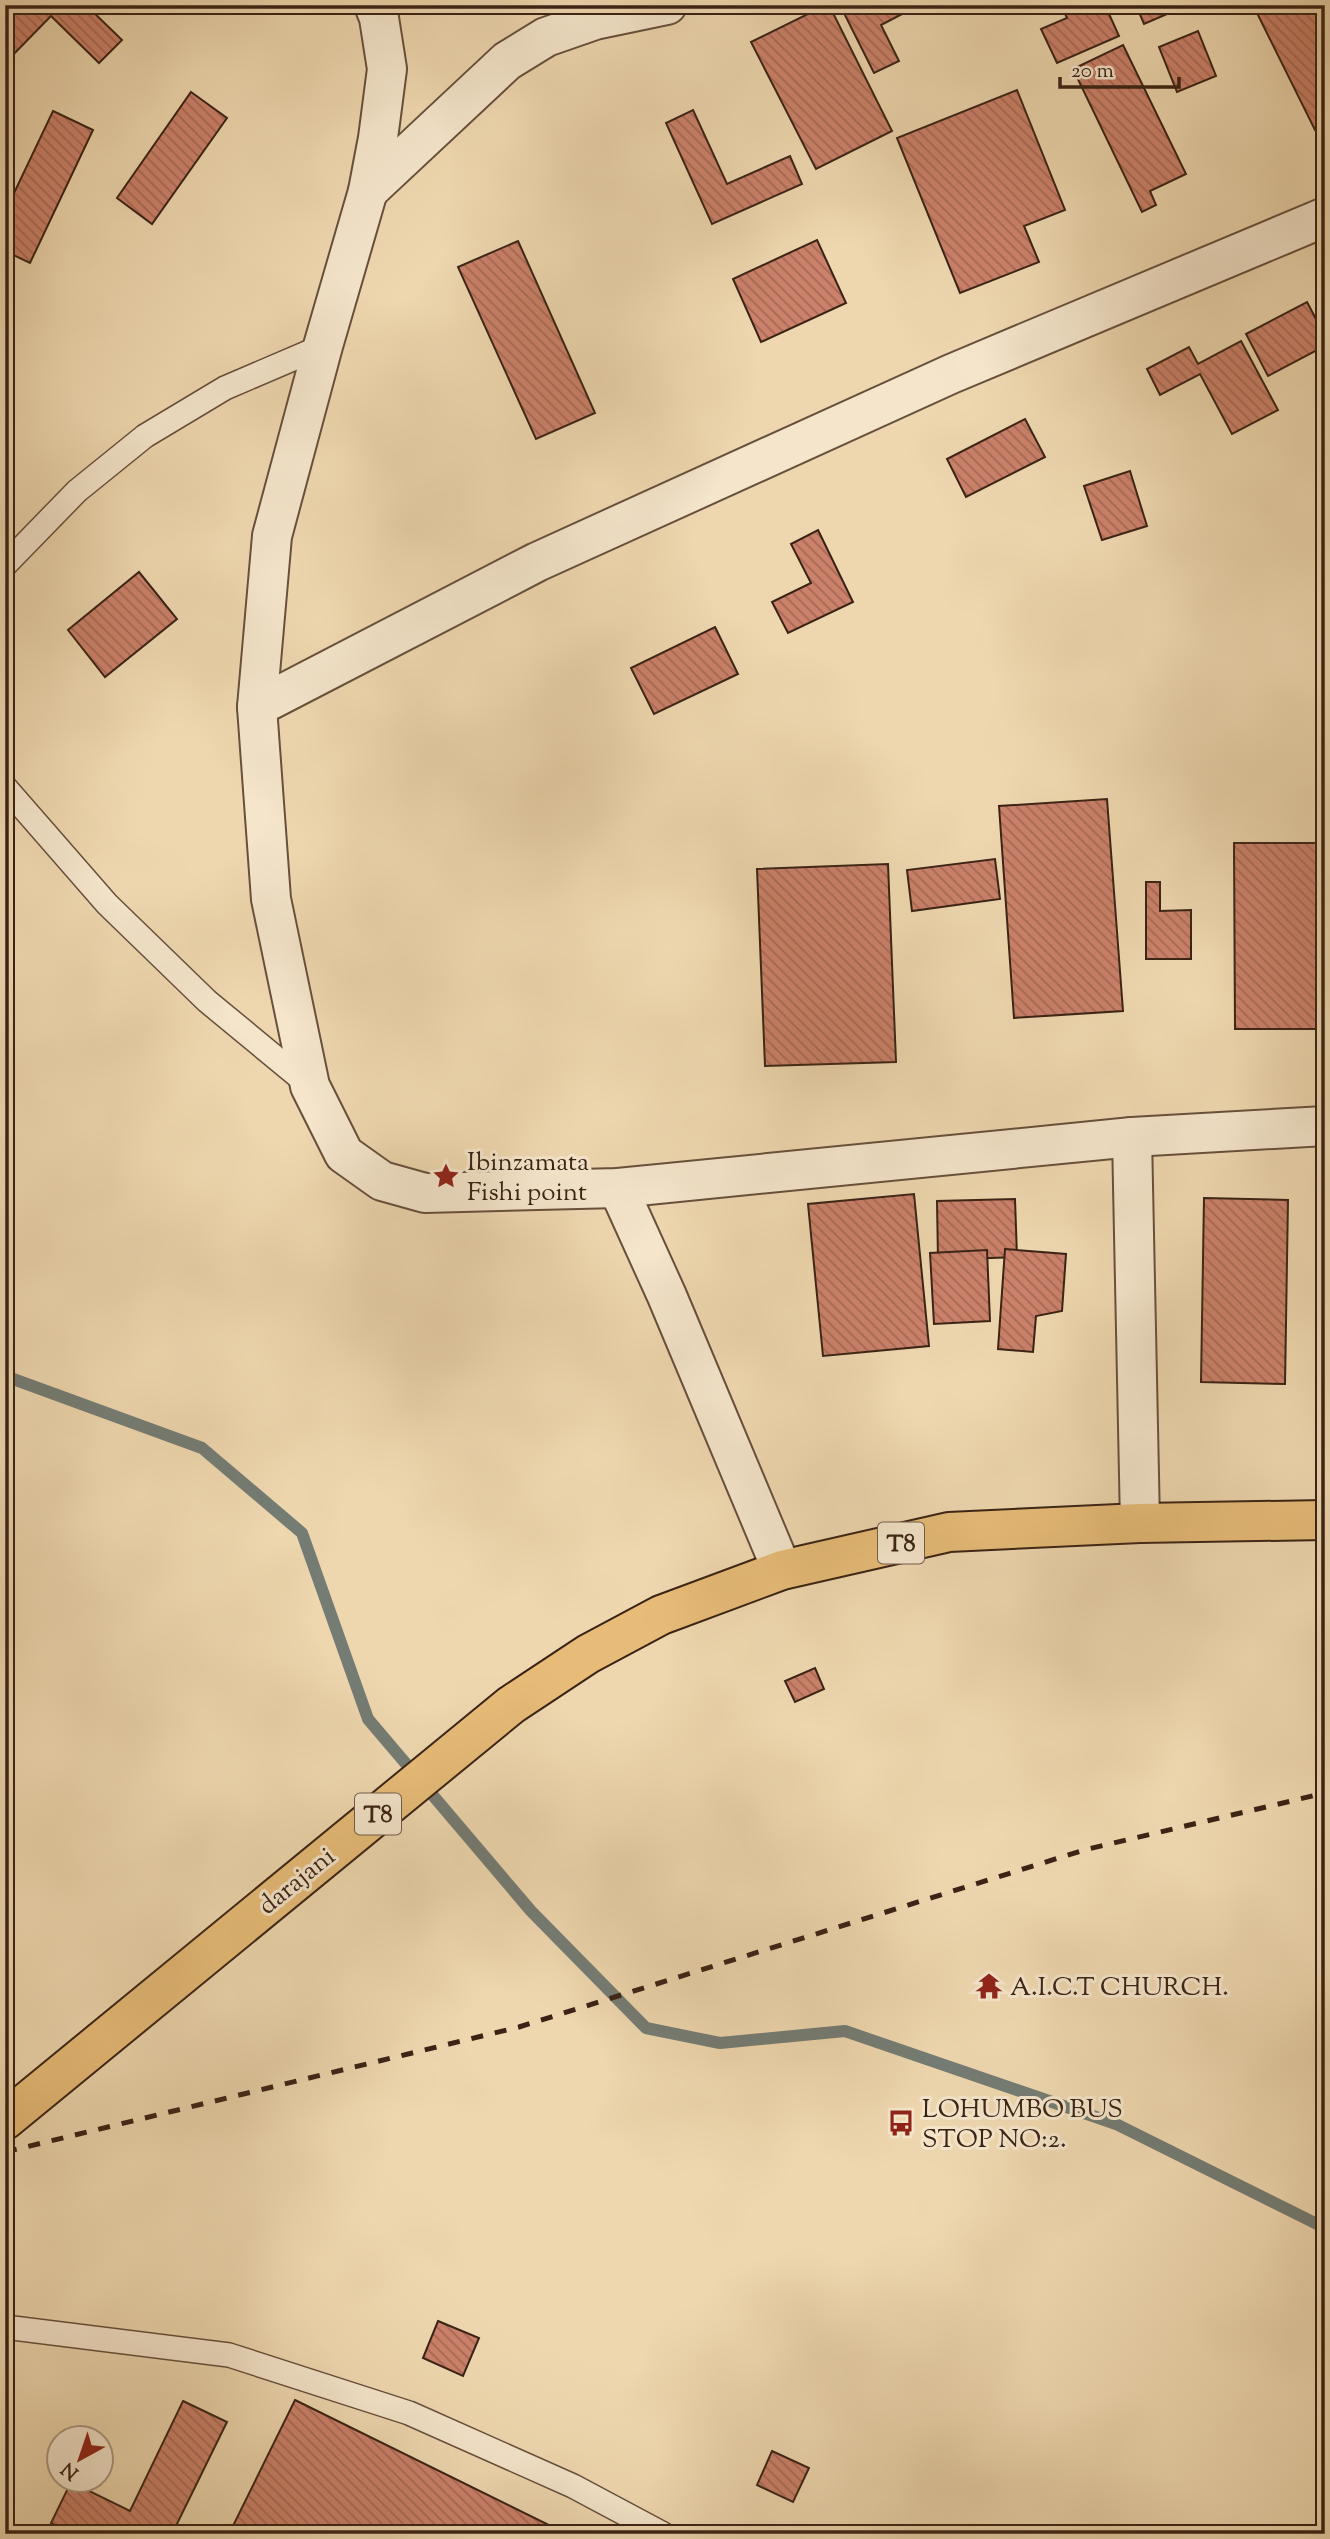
<svg xmlns="http://www.w3.org/2000/svg" width="1330" height="2539" viewBox="0 0 1330 2539" font-family="'Sorts Mill Goudy',serif">
	<style>
		.lines { fill: none; stroke-linecap: round; stroke-linejoin: round }
		.stream { stroke: #747c74; stroke-width: 12 }
		.building { fill: url(#building-back-hatch); stroke: #3a2315; stroke-width: 2 }
		.service-casing { stroke: #67503c; stroke-width: 26 }
		.minor-casing { stroke: #67503c; stroke-width: 42 }
		.trunk-casing { stroke: #3a2315; stroke-width: 42 }
		.service { stroke: #f4e5cb; stroke-width: 23 }
		.minor { stroke: #f4e5cb; stroke-width: 38 }
		.trunk { stroke: #e7bc78; stroke-width: 38 }
		.rail { stroke: #3a2315; stroke-width: 5; stroke-dasharray: 12 12; stroke-linecap: butt }
		.labels { text-anchor: middle; stroke-width: 6; stroke-linejoin: round; paint-order: stroke }
		.shield { fill: #f4e5cb; stroke: #725d4c; stroke-width: 2 }
		.shield-label { font-size: 24px; font-weight: bold; fill: #3a2315 }
		.poi-label { font-size: 26px; fill: #3a2315; stroke: #f4e5cb; text-anchor: start }
		.street-label { font-size: 26px; fill: #3a2315; stroke: #f4e5cb }
	</style>
	<defs>
		<pattern id="building-back-hatch" width="6" height="6" patternUnits="userSpaceOnUse" patternTransform="scale(1.75)"><rect width="6" height="6" fill="#cb816a"/><path d="M-1 5l2 2M0 0l6 6M5-1l2 2" fill="none" stroke="#a66956"/></pattern>
	</defs>
	<rect width="100%" height="100%" fill="#eed7af"/>
	<filter id="stains"><feTurbulence type="fractalNoise" baseFrequency=".00286" numOctaves="4"/><feColorMatrix values="0 0 0 0 .2 0 0 0 0 .09 0 0 0 0 .02 0 0 0 .5 -.17"/></filter>
	<radialGradient id="worn" r=".72"><stop offset=".6" stop-color="#630" stop-opacity="0"/><stop offset="1" stop-color="#630" stop-opacity=".3"/></radialGradient>
	<g class="lines">
		<path class="stream" d="M5 1376 202 1448 302 1533 368 1719 531 1911 646 2028 720 2043 845 2031 1116 2124 1325 2228"/>
	</g>
	<g class="building">
		<path d="M15 5H86L122 40 99 63 51 16 5 63V15Z"/>
		<path d="M826 5H829L892 131 816 169 751 42Z"/>
		<path d="M844 5H900L904 13 881 25 899 61 874 73 841 7Z"/>
		<path d="M1061 5H1105L1119 36 1057 63 1041 29 1067 18Z"/>
		<path d="M1136 5H1188L1144 24Z"/>
		<path d="M1253 5H1325V125L1315 130Z"/>
		<path d="M1198 31 1216 76 1177 92 1159 47Z"/>
		<path d="M1123 45 1186 174 1150 191 1156 205 1142 212 1073 69Z"/>
		<path d="M1017 90 1065 210 1024 226 1039 262 960 293 897 138Z"/>
		<path d="M191 92 227 118 152 224 117 198Z"/>
		<path d="M693 110 727 184 790 156 802 184 712 224 666 123Z"/>
		<path d="M53 111 93 130 30 263 5 251V212Z"/>
		<path d="M817 240 846 303 761 342 733 279Z"/>
		<path d="M518 241 595 413 536 439 458 267Z"/>
		<path d="M1325 293V309L1318 296Z"/>
		<path d="M1307 302 1325 336V346L1268 376 1246 334Z"/>
		<path d="M1241 341 1278 410 1232 434 1200 374 1160 395 1147 369 1189 347 1198 364Z"/>
		<path d="M1025 419 1045 457 966 497 947 459Z"/>
		<path d="M1130 471 1147 526 1102 540 1084 486Z"/>
		<path d="M818 530 853 602 788 633 772 602 811 583 791 544Z"/>
		<path d="M139 572 177 619 105 677 68 630Z"/>
		<path d="M715 627 738 674 654 714 631 668Z"/>
		<path d="M1107 799 1123 1011 1014 1018 999 806Z"/>
		<path d="M1234 843H1325V1029H1235Z"/>
		<path d="M995 859 1000 899 912 911 907 870Z"/>
		<path d="M888 864 896 1062 765 1066 757 869Z"/>
		<path d="M1146 882H1160V911L1191 910V959H1146Z"/>
		<path d="M914 1194 929 1346 823 1356 808 1204Z"/>
		<path d="M1204 1198 1288 1200 1285 1384 1201 1382Z"/>
		<path d="M1015 1199 1017 1257 938 1260 937 1201Z"/>
		<path d="M1317 1237H1325V1359H1323Z"/>
		<path d="M1005 1249 1066 1254 1062 1311 1036 1316 1033 1352 998 1349Z"/>
		<path d="M987 1250 990 1321 934 1324 930 1253Z"/>
		<path d="M815 1668 824 1689 795 1702 785 1681Z"/>
		<path d="M438 2321 479 2338 463 2376 423 2358Z"/>
		<path d="M295 2400 567 2534H229Z"/>
		<path d="M183 2401 227 2422 172 2534H72L51 2523 71 2482 130 2511Z"/>
		<path d="M772 2451 809 2468 793 2502 757 2485Z"/>
	</g>
	<g class="lines">
		<g class="service-casing">
			<g id="service">
				<path d="M5 565 77 491 145 436 225 388 323 346"/>
				<path d="M5 787 107 904 207 1001 310 1086"/>
				<path d="M5 2327 229 2355 409 2413 573 2486 663 2534"/>
			</g>
		</g>
		<g class="minor-casing">
			<g id="minor">
				<path d="M374 5 379 18 387 69 378 138 368 191 323 346 272 536 257 707 271 899 310 1086 344 1154 382 1181 425 1193 618 1188 1132 1137 1325 1126"/>
				<path d="M368 191 507 61 546 37 595 20 667 5"/>
				<path d="M257 707 537 562 951 374 1325 217"/>
				<path d="M1132 1137 1140 1523"/>
				<path d="M618 1188 667 1296 782 1570"/>
			</g>
		</g>
		<g class="trunk-casing">
			<path id="trunk" d="M5 2120 511 1705 588 1654 661 1615 782 1570 949 1532 1140 1523 1325 1520"/>
		</g>
		<use href="#service" class="service"/>
		<use href="#minor" class="minor"/>
		<use href="#trunk" class="trunk"/>
		<path class="rail" d="M5 2152 519 2027 1084 1850 1325 1793"/>
	</g>
	<defs>
		<g id="sight-bare" transform="scale(2.1)"><path d="M0-6L1.8-2.2L6-1.7L2.9 1.2L3.7 5.4L0 3.3L-3.7 5.4L-2.9 1.2L-6-1.7L-1.8-2.2Z" fill="#8f2418" stroke="#f4e5cb" stroke-width="2.5" paint-order="stroke"/></g>
		<g id="temple-bare" transform="scale(2.1)"><path d="M0-6L5-2H3V0L6.5 2.5H4V6H1.5V3h-3V6H-4V2.5H-6.5L-3 0V-2H-5Z" fill="#8f2418" stroke="#f4e5cb" stroke-width="2.5" paint-order="stroke"/></g>
		<g id="bus-bare" transform="scale(2.1)"><path d="M-5-6H5V4H4V6H2V4H-2V6H-4V4H-5ZM-3.5-4V0h7V-4ZM-3.5 1.2v1.5H-2V1.2ZM2 1.2v1.5H3.5V1.2Z" fill="#8f2418" stroke="#f4e5cb" stroke-width="2.5" paint-order="stroke"/></g>
	</defs>
	<g fill-rule="evenodd">
		<use href="#sight-bare" x="446" y="1176"/>
		<use href="#temple-bare" x="989" y="1986"/>
		<use href="#bus-bare" x="901" y="2123"/>
	</g>
	<g class="labels">
		<g class="shield">
			<rect x="878" y="1522.5" width="46" height="41" rx="5"/>
			<rect x="355" y="1793.5" width="46" height="41" rx="5"/>
		</g>
		<g class="shield-label">
			<text x="901" y="1551">T8</text>
			<text x="378" y="1822">T8</text>
		</g>
		<g class="poi-label">
			<text x="467" y="1170">Ibinzamata<tspan x="467" dy="30">Fishi point</tspan></text>
			<text x="1010" y="1995">A.I.C.T CHURCH.</text>
			<text x="922" y="2117">LOHUMBO BUS<tspan x="922" dy="30">STOP NO:2.</tspan></text>
		</g>
		<g class="street-label">
			<text transform="translate(296 1880) rotate(-39)" y="9">darajani</text>
		</g>
	</g>
	<rect width="1330" height="2539" fill="none" stroke="#eed7af" stroke-width="28"/>
	<rect x="7" y="7" width="1316" height="2525" fill="none" stroke="#3a2315" stroke-width="3.5"/>
	<rect x="14" y="14" width="1302" height="2511" fill="none" stroke="#3a2315" stroke-width="2"/>
	<g transform="translate(80 2459) rotate(220)"><circle r="33" fill="#f4e5cb" stroke="#aa9782" stroke-width="2"/>
	<path d="M0-5L12 26L0 18L-12 26Z" fill="#8f2418"/>
	<text y="-10" font-size="19" font-weight="bold" text-anchor="middle" fill="#3a2315">N</text>
	</g>
	<path d="M1060 77v10h119v-10" fill="none" stroke="#3a2315" stroke-width="3.5"/>
	<text x="1071" y="77" font-size="21" fill="#3a2315" stroke="#f4e5cb" stroke-width="5" paint-order="stroke">20 m</text>
	<rect width="100%" height="100%" filter="url(#stains)"/>
	<rect width="100%" height="100%" fill="url(#worn)"/>
</svg>
